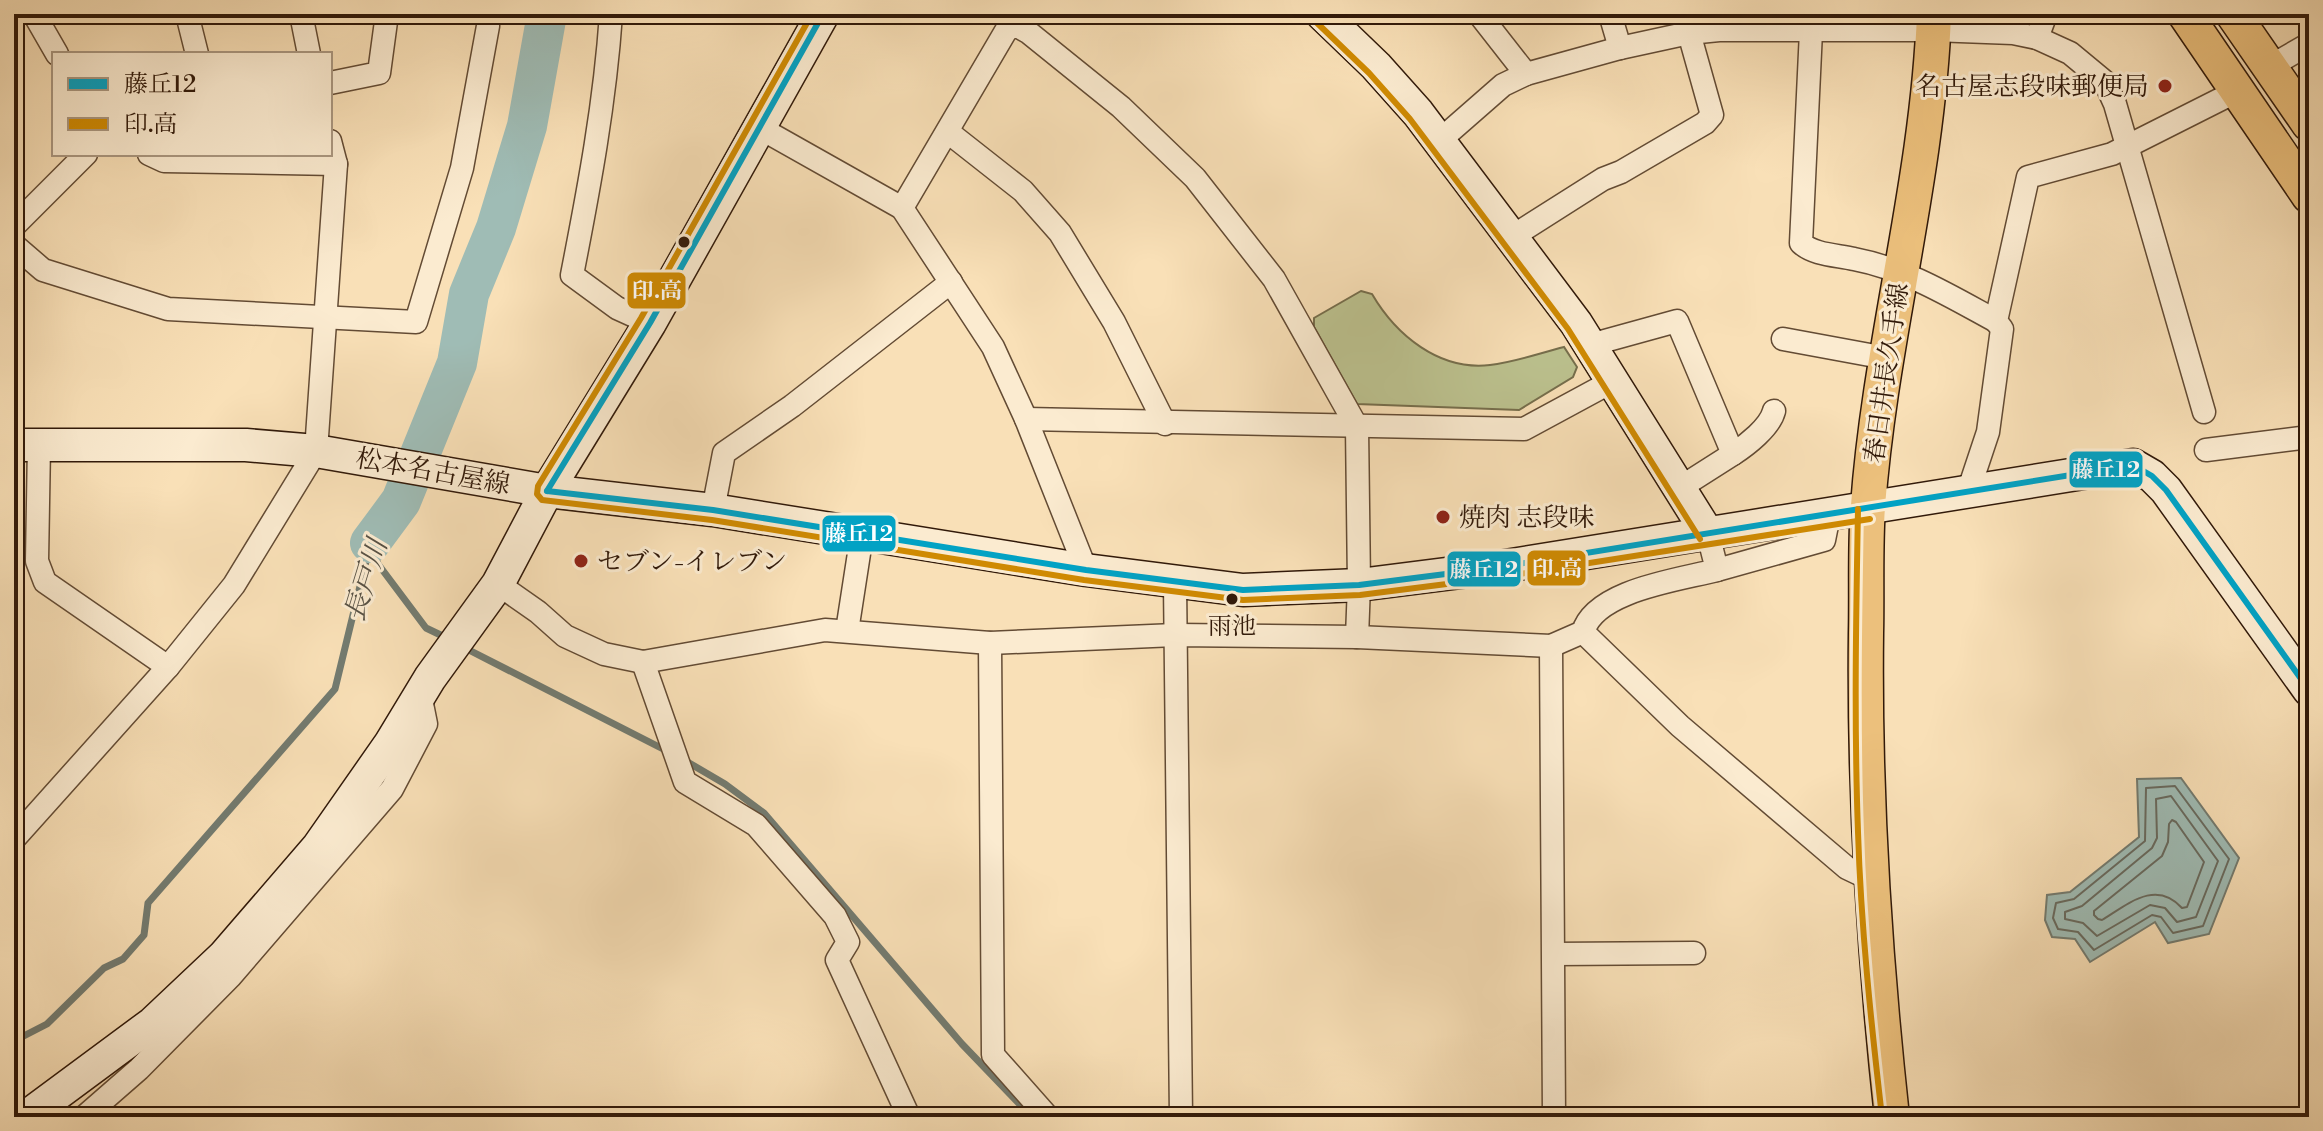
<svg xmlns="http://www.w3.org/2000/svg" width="2323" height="1131" viewBox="0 0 2323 1131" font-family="'Libre Bodoni','Noto Serif JP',serif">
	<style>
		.green { fill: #bcc28f; stroke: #766e4c; stroke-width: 2 }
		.water { fill: #9fbcb5; stroke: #737b70; stroke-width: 2 }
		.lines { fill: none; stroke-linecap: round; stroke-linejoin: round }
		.shore { stroke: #686a5f; stroke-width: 2 }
		.stream { stroke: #737b70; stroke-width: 7 }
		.river { stroke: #9fbcb5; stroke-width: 40 }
		.street-casing { stroke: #634b34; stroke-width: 25 }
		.secondary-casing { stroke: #311909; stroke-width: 35 }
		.primary-casing { stroke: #311909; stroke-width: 37 }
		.street { stroke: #fbebd0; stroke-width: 22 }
		.secondary { stroke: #fbebd0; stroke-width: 32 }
		.primary { stroke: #ecc07c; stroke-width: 34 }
		.bus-1-casing { stroke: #fbebd0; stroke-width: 12 }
		.bus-2-casing { stroke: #fbebd0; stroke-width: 12 }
		.bus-1 { stroke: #02a2c4; stroke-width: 6 }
		.bus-2 { stroke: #cf8a02; stroke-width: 6 }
		.poi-dot { fill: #8f2418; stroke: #fbebd0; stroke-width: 3 }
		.bus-dot { fill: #311909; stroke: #fbebd0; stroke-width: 3 }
		.labels { text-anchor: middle; stroke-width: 6; stroke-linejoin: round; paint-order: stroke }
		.bus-label { font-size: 24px; fill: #311909; stroke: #fbebd0 }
		.poi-label { font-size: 26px; fill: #311909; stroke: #fbebd0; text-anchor: start }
		.street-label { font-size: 26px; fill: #311909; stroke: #fbebd0 }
		.water-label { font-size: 28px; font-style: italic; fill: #585245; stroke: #fbebd0 }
		.line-badge { stroke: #fbebd0; stroke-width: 3 }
		.badge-label { font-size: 22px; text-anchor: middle; font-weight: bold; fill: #fff }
	</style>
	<rect width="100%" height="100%" fill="#f9e0b7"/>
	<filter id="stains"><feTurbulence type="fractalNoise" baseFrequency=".0025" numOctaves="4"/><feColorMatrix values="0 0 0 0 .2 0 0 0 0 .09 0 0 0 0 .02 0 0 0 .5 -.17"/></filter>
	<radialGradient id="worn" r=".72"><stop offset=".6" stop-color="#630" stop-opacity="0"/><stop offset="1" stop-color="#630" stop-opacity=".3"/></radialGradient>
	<path class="green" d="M1361 291 1372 294C1396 335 1439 371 1490 365 1515 362 1540 353 1564 347L1577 367 1573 377 1519 410 1357 404 1314 327V318Z"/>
	<path class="water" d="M2181 778 2239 858 2209 934 2168 943 2155 922 2090 962 2075 939 2052 937 2045 920 2047 895 2070 892 2139 837 2137 779Z"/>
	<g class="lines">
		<g class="shore">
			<path d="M2175 786 2229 859 2203 926 2173 933 2161 917 2152 915 2094 950 2078 932 2058 929 2053 918 2056 903 2074 899 2145 841 2146 788Z"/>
			<path d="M2171 796 2218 861 2196 917 2177 922 2165 908 2150 905 2097 936 2083 923 2065 919V912L2082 906 2152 848 2157 838 2156 799Z"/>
			<path d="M2172 820 2176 822 2204 862 2187 907 2182 908C2156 879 2128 904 2102 920L2098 919 2094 915V911L2162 856 2168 842 2169 824Z"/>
		</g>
		<g class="stream">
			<path d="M370 543 378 564 426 628 449 639"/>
			<path d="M463 647 669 752"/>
			<path d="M684 760 725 784 764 813 962 1044 1032 1117"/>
			<path d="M14 1041 47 1024 104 968 123 959 144 935 148 903 335 689 370 545"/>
		</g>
		<path class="river" d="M370 543 401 501 457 363 469 294 496 228 527 126 547 14"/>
		<g class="street-casing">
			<g id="street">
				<path d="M34 14 57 54"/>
				<path d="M187 14 197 54"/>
				<path d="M301 14 309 54"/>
				<path d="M611 14C605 103 589 188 572 275L617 308 650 323"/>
				<path d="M1479 14 1526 74"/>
				<path d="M1610 14 1620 48"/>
				<path d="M1811 31 1801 243C1814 255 1837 255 1854 259 1906 269 1950 296 1996 321"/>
				<path d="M2037 38 2046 14"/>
				<path d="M2269 67 2309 44"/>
				<path d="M330 83 379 73 387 14"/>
				<path d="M760 128 902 208 993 347 1026 419 1086 570"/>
				<path d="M948 132 1023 191 1060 233 1114 322 1165 424"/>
				<path d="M1439 141 1503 85 1526 74 1620 48 1689 33 1719 30H1933L2013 33 2037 38 2070 53 2105 82 2115 104 2204 412"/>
				<path d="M149 154 164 161 336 164"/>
				<path d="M902 208 1007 29 1017 26 1028 32 1121 107 1195 178 1274 279 1357 427 1359 585 1357 637"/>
				<path d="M14 226 86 154"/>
				<path d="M1510 238 1603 179 1621 172 1705 123 1712 115 1689 33 1696 14"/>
				<path d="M14 245 43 270 168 309 416 322 462 168 488 26V14"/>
				<path d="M1783 339 1886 358"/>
				<path d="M1590 345 1677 321 1733 454 1678 489"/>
				<path d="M1026 419 1524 429 1611 382"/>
				<path d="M39 445 37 561 45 582 168 667"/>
				<path d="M2206 450 2309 437"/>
				<path d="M1733 454C1747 445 1770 427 1774 411"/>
				<path d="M1968 492 1988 432 2002 329 1996 321 2028 177 2112 154 2237 91"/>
				<path d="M713 510 724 453 792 406 951 282"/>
				<path d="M1717 570 1824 540 1829 515"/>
				<path d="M1175 583 1181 1117"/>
				<path d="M498 584 538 612 565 636 604 654 643 662 825 630 990 643 1175 635 1357 637 1551 646 1583 632C1595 590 1679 580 1717 570L1708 534"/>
				<path d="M847 631 862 534"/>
				<path d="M1583 632 1680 726 1847 868 1870 879"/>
				<path d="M990 643 993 1055 1048 1117"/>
				<path d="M1551 646 1554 1117"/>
				<path d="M643 662 685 782 756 825 835 916 848 942 837 960 909 1117"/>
				<path d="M14 839 168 667 234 585 316 451 336 164 330 141"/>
				<path d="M1554 954 1694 953"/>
				<path d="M84 1117 139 1069 230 977 392 789 426 724 420 694"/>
			</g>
		</g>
		<g class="secondary-casing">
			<g id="secondary">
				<path d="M1322 14 1376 66 1418 113 1576 323 1708 534"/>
				<path d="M14 445H246L316 451 547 491 713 510 1086 570 1243 590 1359 585 1493 568 2133 465 2152 476 2166 490 2309 690"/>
				<path d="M26 1117 153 1023 224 956 318 847 390 744 430 678 498 584 547 491 650 323 823 14"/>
			</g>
		</g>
		<g class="primary-casing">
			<g id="primary">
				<path d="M2185 14 2309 196"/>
				<path d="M2233 14 2309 124"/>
				<path d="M1892 1117C1874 953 1864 798 1866 633 1867 591 1865 548 1868 506 1880 341 1928 180 1934 14"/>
			</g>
		</g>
		<use href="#street" class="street"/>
		<use href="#secondary" class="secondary"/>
		<use href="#primary" class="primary"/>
		<g class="bus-1-casing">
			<g id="bus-1">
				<path d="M547 491 713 510 1086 570 1243 590 1359 585 1493 568 2133 465 2152 476 2166 490 2309 690"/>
				<path d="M547 491 650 323 823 14"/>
			</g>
		</g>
		<g class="bus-2-casing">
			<g id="bus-2">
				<path d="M812 14 641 318 538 486 537 494 542 500 712 520 1084 580 1243 600 1360 595 1494 578 1870 519"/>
				<path d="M1315 21 1369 73 1410 119 1568 329 1700 539"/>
				<path d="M1858 509C1856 616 1854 724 1858 832 1861 927 1871 1022 1882 1117"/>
			</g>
		</g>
		<use href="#bus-1" class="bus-1"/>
		<use href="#bus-2" class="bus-2"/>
	</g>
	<g class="poi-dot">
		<circle cx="2165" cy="86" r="8"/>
		<circle cx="1443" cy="517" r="8"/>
		<circle cx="581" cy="561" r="8"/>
	</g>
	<g class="bus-dot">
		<circle cx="684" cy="242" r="7"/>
		<circle cx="1232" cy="599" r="7"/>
	</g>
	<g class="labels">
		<g class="bus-label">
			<text x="1232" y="634">雨池</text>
		</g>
		<g class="poi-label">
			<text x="2149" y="95" text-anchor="end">名古屋志段味郵便局</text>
			<text x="1459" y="526">焼肉 志段味</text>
			<text x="597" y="570">セブン-イレブン</text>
		</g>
		<g class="street-label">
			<text transform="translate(1886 373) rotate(-82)" y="9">春日井長久手線</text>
			<text transform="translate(433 471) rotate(10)" y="9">松本名古屋線</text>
		</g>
		<g class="water-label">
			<text transform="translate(365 580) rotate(-73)" y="10">長戸川</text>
		</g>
	</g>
	<g class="line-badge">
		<rect x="626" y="271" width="61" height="39" rx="8" fill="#cf8a02"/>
		<rect x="2068" y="450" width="76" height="39" rx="8" fill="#02a2c4"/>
		<rect x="821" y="514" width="76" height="39" rx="8" fill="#02a2c4"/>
		<rect x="1526" y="549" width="61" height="38" rx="8" fill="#cf8a02"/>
		<rect x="1446" y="550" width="76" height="38" rx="8" fill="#02a2c4"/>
	</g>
	<g class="badge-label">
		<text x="657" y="298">印.高</text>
		<text x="2106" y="477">藤丘12</text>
		<text x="859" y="541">藤丘12</text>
		<text x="1557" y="576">印.高</text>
		<text x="1484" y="577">藤丘12</text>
	</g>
	<rect width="2323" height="1131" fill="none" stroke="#f9e0b7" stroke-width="48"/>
	<rect x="16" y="16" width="2291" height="1099" fill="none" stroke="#311909" stroke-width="4"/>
	<rect x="24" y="24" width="2275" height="1083" fill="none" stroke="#311909" stroke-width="2"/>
	<rect x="52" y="52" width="280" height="104" fill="#fbebd0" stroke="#aa9780" stroke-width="2"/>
	<rect x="68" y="78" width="40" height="12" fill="#02a2c4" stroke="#aa9780" stroke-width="2"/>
	<text x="124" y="92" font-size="24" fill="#311909">藤丘12</text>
	<rect x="68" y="118" width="40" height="12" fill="#cf8a02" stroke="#aa9780" stroke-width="2"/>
	<text x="124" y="132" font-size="24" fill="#311909">印.高</text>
	<rect width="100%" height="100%" filter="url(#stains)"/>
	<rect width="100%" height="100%" fill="url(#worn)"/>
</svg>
